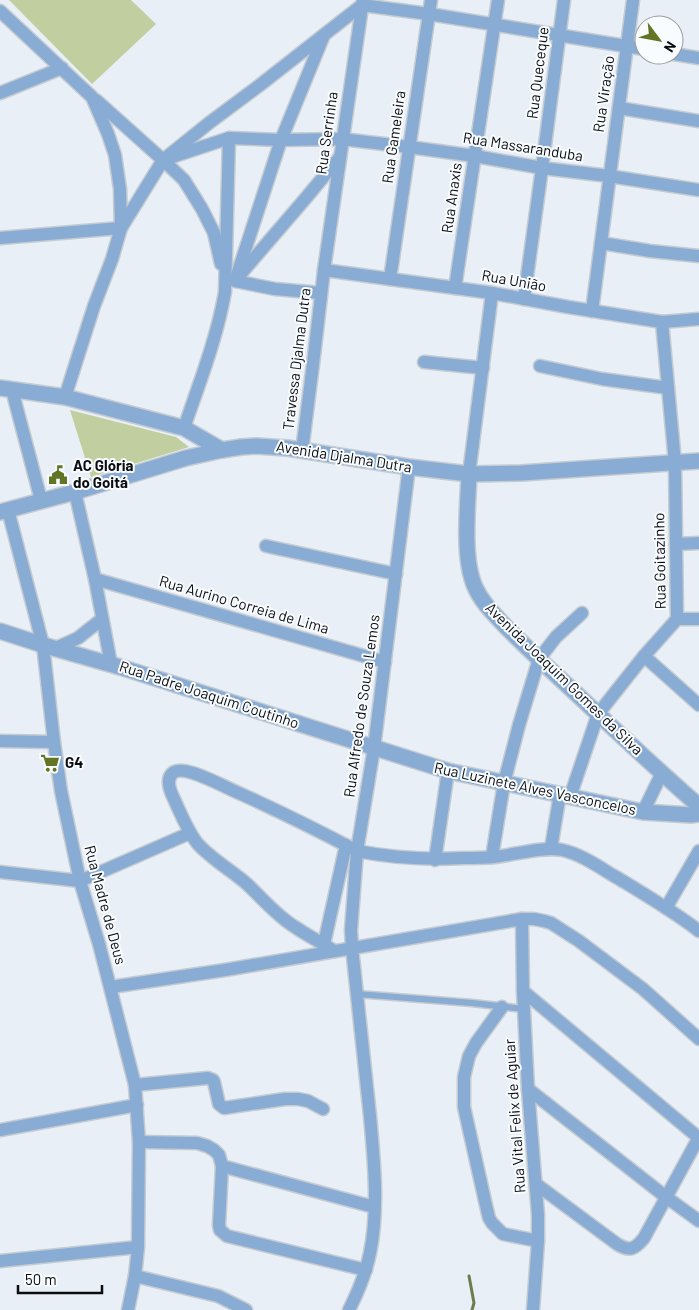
<svg xmlns="http://www.w3.org/2000/svg" width="699" height="1310" viewBox="0 0 699 1310" font-family="Barlow,sans-serif">
	<style>
		.green { fill: #c1cfa0 }
		.lines { fill: none; stroke-linecap: round; stroke-linejoin: round }
		.stream { stroke: #6d7b4d; stroke-width: 3 }
		.service-casing { stroke: #c5cbd1; stroke-width: 9 }
		.minor-casing { stroke: #c5cbd1; stroke-width: 15 }
		.tertiary-casing { stroke: #c5cbd1; stroke-width: 18 }
		.service { stroke: #89acd4; stroke-width: 6 }
		.minor { stroke: #89acd4; stroke-width: 12 }
		.tertiary { stroke: #89acd4; stroke-width: 15 }
		.labels { text-anchor: middle; stroke-width: 4; stroke-linejoin: round; paint-order: stroke }
		.street-label { font-size: 15px; fill: #0a0c0f; stroke: #f9fcff }
		.poi-label { font-size: 15px; font-weight: bold; fill: #0a0c0f; stroke: #f9fcff; text-anchor: start }
	</style>
	<rect width="100%" height="100%" fill="#e9eff6"/>
	<g class="green">
		<path d="M9 0H131L156 24 92 84Z"/>
		<path d="M70 410 176 437 189 447 91 477Z"/>
	</g>
	<g class="lines">
		<path class="stream" d="M469 1276 474 1303 472 1310"/>
		<g class="service-casing">
			<path id="service" d="M357 994 472 1003 524 1009"/>
		</g>
		<g class="minor-casing">
			<g id="minor">
				<path d="M0 11 92 97 108 134 115 155 120 189 121 228"/>
				<path d="M324 35 281 140 342 139 409 147 475 156 542 168 609 176 699 190"/>
				<path d="M674 54 699 58"/>
				<path d="M0 93 62 68"/>
				<path d="M96 100 163 160 184 180 202 209 214 233 221 264"/>
				<path d="M619 108 699 121"/>
				<path d="M172 157 229 138 281 140 235 281 275 289 321 293"/>
				<path d="M0 238 121 228"/>
				<path d="M601 243 650 251 699 256"/>
				<path d="M324 270 492 293 568 307 662 322 699 319"/>
				<path d="M238 277 305 199 340 157"/>
				<path d="M390 279 431 0"/>
				<path d="M455 288 498 0"/>
				<path d="M524 299 542 168 564 0"/>
				<path d="M592 311 633 0"/>
				<path d="M424 362 483 368"/>
				<path d="M540 366 602 379 668 388"/>
				<path d="M12 390 41 500"/>
				<path d="M65 397 94 306 112 259 121 228 163 160 209 123 260 85 362 5 429 14 644 49"/>
				<path d="M184 428C199 384 217 338 225 292L229 138"/>
				<path d="M302 451 314 356 324 270 363 0"/>
				<path d="M469 474 492 293"/>
				<path d="M75 492 95 579 111 664"/>
				<path d="M8 510 43 645 54 742 61 791 80 881 99 944 135 1085 139 1142 138 1247 135 1276 128 1310"/>
				<path d="M676 544 699 543"/>
				<path d="M266 546 396 574"/>
				<path d="M95 579 385 662"/>
				<path d="M677 619H699"/>
				<path d="M56 648 78 638 102 619"/>
				<path d="M644 656 699 705"/>
				<path d="M0 741 54 742"/>
				<path d="M570 797 598 714 644 656 677 619 675 463 662 322"/>
				<path d="M643 812 662 773"/>
				<path d="M551 848 560 794"/>
				<path d="M492 857 504 783 519 725 539 659 556 637 582 613"/>
				<path d="M435 860 448 771"/>
				<path d="M0 872 80 881 190 833"/>
				<path d="M666 908 699 851"/>
				<path d="M522 919 523 991 528 1089 538 1215V1241L533 1310"/>
				<path d="M324 944 346 845"/>
				<path d="M334 951C321 942 308 936 295 927 277 916 263 899 247 884 231 870 211 859 197 843 187 830 181 814 174 799 170 791 165 778 174 772 180 769 187 771 193 773 209 778 225 787 241 794 281 812 319 831 357 851 393 858 427 860 463 858 474 858 484 858 494 857 513 855 544 846 562 850 581 854 599 867 616 877 644 894 673 911 699 931"/>
				<path d="M111 987 225 970 522 919H534L544 921 551 923 579 941 643 989 699 1039"/>
				<path d="M523 991 699 1138"/>
				<path d="M502 1007 476 1043 469 1056 464 1077V1107L485 1201 489 1218 492 1223 503 1234 538 1241"/>
				<path d="M135 1085 208 1078 213 1080 214 1082 219 1104 224 1108 285 1099H298L308 1101 323 1109"/>
				<path d="M528 1089 666 1197 699 1221"/>
				<path d="M0 1130 137 1105"/>
				<path d="M139 1142 197 1143 207 1146 214 1150 219 1155 222 1166 219 1225 220 1230 227 1236 366 1270"/>
				<path d="M222 1166 374 1207"/>
				<path d="M536 1184 617 1244C630 1252 635 1249 644 1238L699 1137"/>
				<path d="M0 1261 138 1247"/>
				<path d="M135 1276 218 1296 246 1310"/>
				<path d="M349 1310C358 1292 366 1273 370 1253 379 1210 374 1159 370 1116 364 1060 358 1004 352 948L351 930 357 851 374 748 409 467"/>
			</g>
		</g>
		<g class="tertiary-casing">
			<g id="tertiary">
				<path d="M0 388 65 397 184 428 222 450"/>
				<path d="M469 474C468 505 462 558 475 587 482 603 495 615 507 628 527 648 547 667 568 686 611 726 654 767 699 806"/>
				<path d="M0 512 75 492 186 458 222 450 241 447 256 446 287 448 409 467 469 474 521 473 699 461"/>
				<path d="M0 631 43 645 120 667 448 771 643 812 691 815 699 814"/>
			</g>
		</g>
		<use href="#service" class="service"/>
		<use href="#minor" class="minor"/>
		<use href="#tertiary" class="tertiary"/>
	</g>
	<defs>
		<g id="civic-bare" transform="scale(1.5)"><path d="M-.6-6.5H3V-4.5H.6V-3L4-1V1h2V6H-6V1h2V-1L-.6-3ZM-1.2 2.5V6h2.4V2.5Z" fill="#627525" stroke="#f9fcff" stroke-width="2.5" paint-order="stroke"/></g>
		<g id="supermarket-bare" transform="scale(1.5)"><path d="M-6-5.5h2.5l.6 2H6L4.5 2H-2.5L-4.4-4H-6ZM-1.5 3.2a1.3 1.3 0 1 0 .1 0ZM3 3.2a1.3 1.3 0 1 0 .1 0Z" fill="#627525" stroke="#f9fcff" stroke-width="2.5" paint-order="stroke"/></g>
	</defs>
	<g fill-rule="evenodd">
		<use href="#civic-bare" x="58" y="475"/>
		<use href="#supermarket-bare" x="50" y="763"/>
	</g>
	<g class="labels">
		<g class="street-label">
			<text transform="translate(538 73) rotate(-83)" y="5">Rua Queceque</text>
			<text transform="translate(604 94) rotate(-82)" y="5">Rua Viração</text>
			<text transform="translate(327 133) rotate(-82)" y="5">Rua Serrinha</text>
			<text transform="translate(394 137) rotate(-82)" y="5">Rua Gameleira</text>
			<text transform="translate(523 147) rotate(9)" y="5">Rua Massaranduba</text>
			<text transform="translate(452 198) rotate(-82)" y="5">Rua Anaxis</text>
			<text transform="translate(514 281) rotate(10)" y="5">Rua União</text>
			<text transform="translate(297 359) rotate(-83)" y="5">Travessa Djalma Dutra</text>
			<text transform="translate(344 457) rotate(9)" y="5">Avenida Djalma Dutra</text>
			<text transform="translate(660 561) rotate(-91)" y="5">Rua Goitazinho</text>
			<text transform="translate(244 605) rotate(16)" y="5">Rua Aurino Correia de Lima</text>
			<text transform="translate(564 679) rotate(44)" y="5">Avenida Joaquim Gomes da Silva</text>
			<text transform="translate(209 695) rotate(18)" y="5">Rua Padre Joaquim Coutinho</text>
			<text transform="translate(362 706) rotate(-82)" y="5">Rua Alfredo de Souza Lemos</text>
			<text transform="translate(535 789) rotate(12)" y="5">Rua Luzinete Alves Vasconcelos</text>
			<text transform="translate(105 905) rotate(75)" y="5">Rua Madre de Deus</text>
			<text transform="translate(515 1116) rotate(-94)" y="5">Rua Vital Felix de Aguiar</text>
		</g>
		<g class="poi-label">
			<text x="73" y="471">AC Glória<tspan x="73" dy="17">do Goitá</tspan></text>
			<text x="65" y="768">G4</text>
		</g>
	</g>
	<g transform="translate(659 40) rotate(122)"><circle r="24" fill="#f9fcff" stroke="#999c9f"/>
	<path d="M0-4L9 19L0 12L-9 19Z" fill="#627525"/>
	<text y="-8" font-size="14" font-weight="bold" text-anchor="middle" fill="#0a0c0f">N</text>
	</g>
	<path d="M18 1285v8h84v-8" fill="none" stroke="#0a0c0f" stroke-width="2.5"/>
	<text x="25" y="1285" font-size="15" fill="#0a0c0f" stroke="#f9fcff" stroke-width="4" paint-order="stroke">50 m</text>
</svg>
